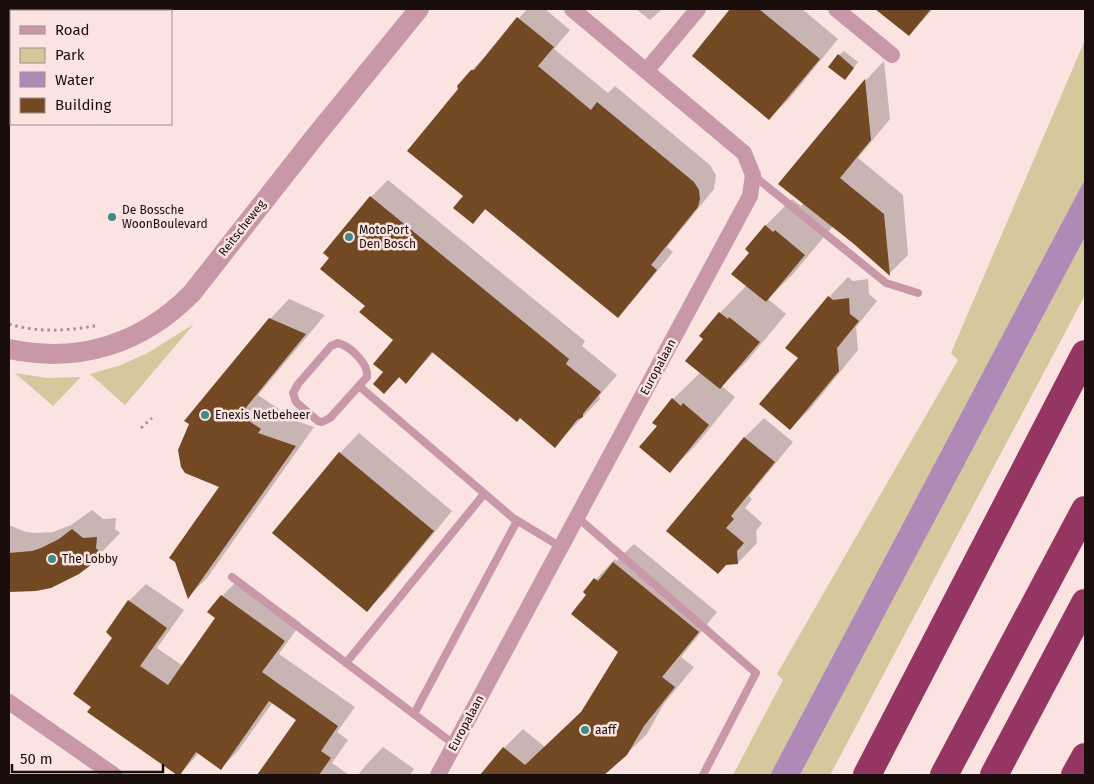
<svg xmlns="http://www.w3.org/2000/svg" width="1094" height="784" viewBox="0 0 1094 784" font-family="'Fira Sans',sans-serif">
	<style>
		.green { fill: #d4c89c }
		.water { fill: #b08ab6 }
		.shadow { fill: #0003 }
		.building { fill: #724923 }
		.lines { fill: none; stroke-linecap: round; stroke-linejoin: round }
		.path { stroke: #a69390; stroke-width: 3; stroke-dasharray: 2.5 4; stroke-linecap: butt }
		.service { stroke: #c898a9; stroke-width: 8 }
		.minor { stroke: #c898a9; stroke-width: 16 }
		.tertiary { stroke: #c898a9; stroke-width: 20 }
		.motorway { stroke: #953561; stroke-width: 28 }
		.poi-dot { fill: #418987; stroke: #fae3e0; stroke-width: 2 }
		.labels { text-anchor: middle; stroke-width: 5; stroke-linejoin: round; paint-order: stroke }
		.poi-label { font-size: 12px; fill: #1a0e0c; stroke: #fae3e0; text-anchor: start }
		.street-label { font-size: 12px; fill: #1a0e0c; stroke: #fae3e0 }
	</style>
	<rect width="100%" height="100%" fill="#fae3e0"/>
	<g class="green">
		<path d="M1085 40V179L770 775H733L783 680 777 674 958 360 951 353Z"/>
		<path d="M1085 237V295L830 775H800Z"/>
		<path d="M194 324 125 405 90 374 118 366 146 354Z"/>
		<path d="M15 373 47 378 81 377 53 406Z"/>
	</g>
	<path class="water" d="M1085 179V237L800 775H770Z"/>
	<g class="shadow">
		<path d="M527 9H545L570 30 554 49 608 93 615 86 710 165 716 175 714 189 667 247 673 252 634 299 618 316 487 208 473 222 464 196 460 89 472 70 489 53Z"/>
		<path d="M636 9H662L650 20Z"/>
		<path d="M732 9H802L838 39 789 99 769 119 693 56Z"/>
		<path d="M877 9H933L909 35Z"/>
		<path d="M844 51 858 62 849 74 839 55Z"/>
		<path d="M884 61 890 119 858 158 903 195 908 255 889 274 833 226 793 274 768 299 786 314 747 361 722 386 735 397 697 444 670 471 658 426 673 399 701 372 705 339 720 313 747 285 751 253 765 226 792 199 801 206 804 203 780 184 866 80Z"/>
		<path d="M388 180 585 341 582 346 617 375 599 396 600 399 555 446 520 417 434 352 406 382 400 377 384 393 385 372 394 340 366 306 331 257 371 197Z"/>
		<path d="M848 277 853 281 868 279 869 294 877 301 856 327 858 350 810 409 790 429 799 358 829 297Z"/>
		<path d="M289 299 325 315 258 395 279 409 276 414 314 427 207 578 188 597 176 562 221 487 186 472 270 319Z"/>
		<path d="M764 418 793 442 749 496 752 499 745 508 762 523 756 531 757 543 738 563 668 531 745 437Z"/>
		<path d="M359 433 452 511 387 590 367 610 340 453Z"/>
		<path d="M92 510 103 519 116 518 115 529 120 533 101 553 20 591 9 590V525L26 532 36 533 53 532 71 525Z"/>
		<path d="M634 544 717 612 681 657 694 667 663 705 647 734 605 775H482L504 748 523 729 545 747 583 710 619 652 588 595 584 592 615 559 616 561Z"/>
		<path d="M239 579 301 623 279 654 355 707 337 732 348 740 332 763 349 775H258L298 719 273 702 238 751 221 768 199 753 179 775 89 712 93 707 114 637 129 601 146 584 184 610 157 648 183 666 217 617 222 596Z"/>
		<path d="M383 747 414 769 410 775H358L366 765Z"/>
	</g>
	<g class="building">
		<path d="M730 9H759L820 59 769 120 692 56Z"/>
		<path d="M875 9H931L909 36Z"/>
		<path d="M517 17 554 47 538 66 591 110 597 102 694 182 699 190 700 199 698 207 651 265 657 270 618 318 485 209 473 224 453 208 463 196 407 151 458 89 457 86 471 70H474Z"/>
		<path d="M838 54 854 68 845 80 828 67Z"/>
		<path d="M865 79 871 140 840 178 884 214 890 276 854 244 778 184Z"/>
		<path d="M370 196 569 359 566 364 601 392 583 414V417L577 420 555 448 520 418 517 422 432 352 406 384 399 377 384 394 373 384 383 372 373 364 393 340 359 312 365 306 320 269 329 258 323 253Z"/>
		<path d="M765 225 773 232 775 230 805 255 766 302 731 274 749 253 745 249Z"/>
		<path d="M828 296 833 300 849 298 850 314 859 321 837 348 839 371 790 430 759 404 798 358 785 348Z"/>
		<path d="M719 312 728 319 729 317 760 342 720 389 685 361 703 339 699 336Z"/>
		<path d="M269 318 306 334 240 415 261 429 258 433 296 446 188 599 175 562 169 558 219 487 185 473 181 467 178 450 189 424 184 421Z"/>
		<path d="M672 398 681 406 683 403 709 425 670 473 639 447 657 426 652 423Z"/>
		<path d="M744 437 775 462 731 516 734 519 726 528 744 543 737 551 738 564 726 565 718 574 666 531Z"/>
		<path d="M339 452 434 531 367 612 272 533Z"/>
		<path d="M72 529 83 538 97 537 96 548 102 554 91 565 79 574 51 588 36 591 9 592V553L32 551 41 548 59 539Z"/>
		<path d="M613 562 699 632 662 677 675 687 644 726 627 755 604 775H480L503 747 525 765 581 712 618 652 571 614 586 595 583 592 594 578 598 581Z"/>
		<path d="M221 595 285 641 262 672 338 726 321 751 331 758 319 775H257L296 720 269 701 221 770 196 752 180 775H177L87 712 91 707 73 694 112 638 106 632 128 600 167 628 140 666 168 685 215 618 207 612Z"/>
	</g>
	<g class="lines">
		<g class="path">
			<path d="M9 324C39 333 69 331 99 325"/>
			<path d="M141 428 152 418"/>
		</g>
		<g class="service">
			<path d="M753 175 886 283 918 293"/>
			<path d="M338 343C350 346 369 364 367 377L330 418 322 422 318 421 296 402 293 393 298 384 331 346Z"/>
			<path d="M359 386 513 518 561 547"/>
			<path d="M577 517 756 673 703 775"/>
			<path d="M232 577 455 745"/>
			<path d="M346 663 484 494"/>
			<path d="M414 714 517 521"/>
		</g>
		<g class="minor">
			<path d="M836 9 892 55"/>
			<path d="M646 71 698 9"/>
			<path d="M9 702 114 775"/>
			<path d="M438 775 750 196 753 175 744 153 572 9"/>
		</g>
		<path class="tertiary" d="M9 349C79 364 142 344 192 293L313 139 419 9"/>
		<g class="motorway">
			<path d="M867 775 1085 354"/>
			<path d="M944 775 1085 510"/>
			<path d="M994 775 1085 603"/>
			<path d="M1075 775 1085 757"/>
		</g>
	</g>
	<g class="poi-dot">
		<circle cx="112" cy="217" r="5"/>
		<circle cx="349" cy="237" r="5"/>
		<circle cx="205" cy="415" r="5"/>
		<circle cx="52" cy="559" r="5"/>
		<circle cx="585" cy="730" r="5"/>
	</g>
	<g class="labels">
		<g class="poi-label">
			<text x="122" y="214">De Bossche<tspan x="122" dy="14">WoonBoulevard</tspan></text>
			<text x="359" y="234">MotoPort<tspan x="359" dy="14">Den Bosch</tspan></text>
			<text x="215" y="419">Enexis Netbeheer</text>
			<text x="62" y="563">The Lobby</text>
			<text x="595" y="734">aaff</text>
		</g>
		<g class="street-label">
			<text transform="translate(242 228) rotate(-52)" y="4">Reitscheweg</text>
			<text transform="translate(658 367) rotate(-62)" y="4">Europalaan</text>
			<text transform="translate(466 723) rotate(-62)" y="4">Europalaan</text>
		</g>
	</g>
	<rect width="1094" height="784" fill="none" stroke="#1a0e0c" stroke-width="20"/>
	<rect x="10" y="10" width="162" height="115" fill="#fae3e0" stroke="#a08e8b"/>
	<rect x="20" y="26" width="25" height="8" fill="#c898a9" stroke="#a08e8b"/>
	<text x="55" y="35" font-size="15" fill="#1a0e0c">Road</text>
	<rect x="20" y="48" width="25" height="15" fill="#d4c89c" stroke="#a08e8b"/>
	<text x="55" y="60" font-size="15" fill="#1a0e0c">Park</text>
	<rect x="20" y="72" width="25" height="15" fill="#b08ab6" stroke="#a08e8b"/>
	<text x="55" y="85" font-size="15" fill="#1a0e0c">Water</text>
	<rect x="20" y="98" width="25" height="15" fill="#724923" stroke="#a08e8b"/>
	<text x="55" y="110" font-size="15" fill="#1a0e0c">Building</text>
	<path d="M12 764v8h151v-8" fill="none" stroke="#1a0e0c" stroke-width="2.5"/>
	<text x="20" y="764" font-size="15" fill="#1a0e0c" stroke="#fae3e0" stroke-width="4" paint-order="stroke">50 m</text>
</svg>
